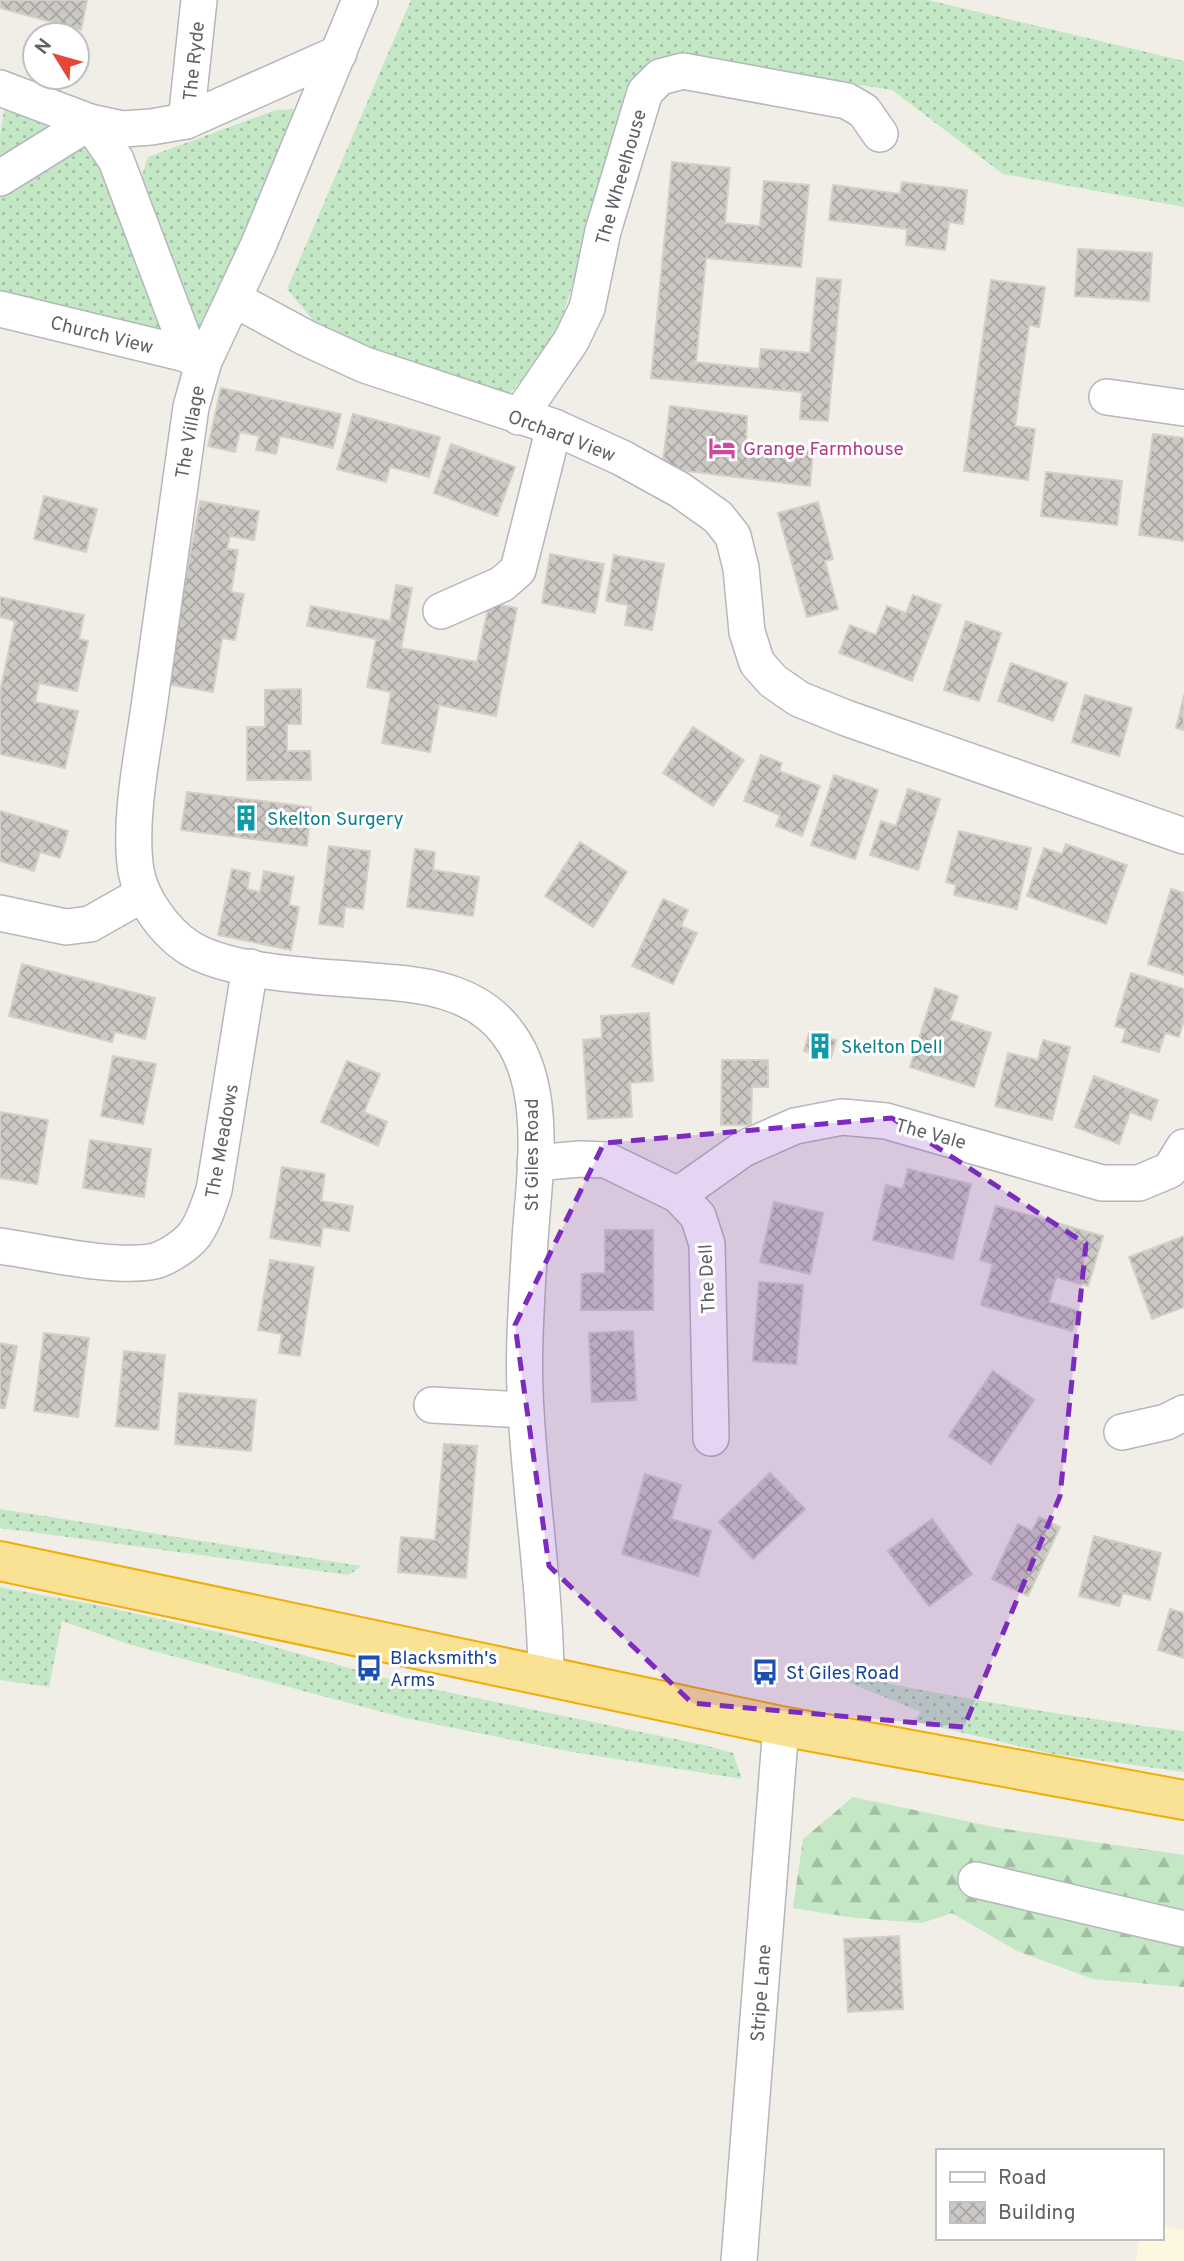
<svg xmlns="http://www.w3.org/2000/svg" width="1184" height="2261" viewBox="0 0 1184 2261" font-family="Overpass,sans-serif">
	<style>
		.commercial { fill: #fdf7df }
		.grass { fill: url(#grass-dots) }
		.forest { fill: url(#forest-firs) }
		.building { fill: url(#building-cross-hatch); stroke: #d5d0c5; stroke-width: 2 }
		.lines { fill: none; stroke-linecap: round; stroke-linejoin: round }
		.minor-casing { stroke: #b4b7bb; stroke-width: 38 }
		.highway-casing { stroke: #f1ac06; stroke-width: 42 }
		.minor { stroke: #fff; stroke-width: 35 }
		.highway { stroke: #fae294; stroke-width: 38 }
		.marked { fill: #7b2cbf; fill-opacity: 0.2; stroke: #7b2cbf; stroke-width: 5; stroke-dasharray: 14 9; stroke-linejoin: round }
		.labels { text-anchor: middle; stroke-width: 6; stroke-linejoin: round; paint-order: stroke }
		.street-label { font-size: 19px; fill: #5e6267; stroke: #fff }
		.hotel-label { font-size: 19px; fill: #b23c85; stroke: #fff; text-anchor: start }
		.culture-label { font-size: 19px; fill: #0d838f; stroke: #fff; text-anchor: start }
		.transit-label { font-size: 19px; fill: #164399; stroke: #fff; text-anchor: start }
	</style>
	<defs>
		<pattern id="grass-dots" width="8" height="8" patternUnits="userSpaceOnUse" patternTransform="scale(1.75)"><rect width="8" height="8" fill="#c4e7c5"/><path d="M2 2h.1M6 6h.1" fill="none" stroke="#a2bfa4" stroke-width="1.8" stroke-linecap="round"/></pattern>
		<pattern id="forest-firs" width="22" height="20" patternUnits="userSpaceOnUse" patternTransform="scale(1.75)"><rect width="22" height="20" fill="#c4e7c5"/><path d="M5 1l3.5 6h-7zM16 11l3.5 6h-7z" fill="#a2bfa4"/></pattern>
		<pattern id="building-cross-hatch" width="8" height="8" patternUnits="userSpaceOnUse" patternTransform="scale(1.75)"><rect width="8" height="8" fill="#ccc9c4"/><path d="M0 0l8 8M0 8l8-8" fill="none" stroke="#a9a7a3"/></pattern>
	</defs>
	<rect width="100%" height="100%" fill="#f0eee7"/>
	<path class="commercial" d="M1161 2225 1184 2230V2261H1136L1139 2238H1161Z"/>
	<g class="grass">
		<path d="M411 0H928L1184 61V207L1003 174 892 90 679 57 641 71 554 342 505 399 321 330 287 289Z"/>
		<path d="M5 105 61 121 0 157V135Z"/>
		<path d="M303 109 196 340 139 184 148 157 276 110Z"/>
		<path d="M78 145 109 163 174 338 0 295V182Z"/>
		<path d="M0 1509 361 1566 349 1575 0 1528Z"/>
		<path d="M0 1587 97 1605 235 1636 399 1682 704 1745 733 1753 742 1779 572 1752 405 1718 131 1645 62 1621 49 1687 0 1680Z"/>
		<path d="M813 1668C936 1694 1059 1716 1184 1731V1772L1053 1754 913 1721 921 1712Z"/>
	</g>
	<path class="forest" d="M853 1797 999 1828 1184 1855V1987L1093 1979 1017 1951 952 1913 922 1923 855 1918 793 1908 803 1839Z"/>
	<g class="building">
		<path d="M0 0H87L81 30 0 8Z"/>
		<path d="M672 162 730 168 725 223 760 226 764 181 809 185 801 267 706 258 696 362 759 369 761 349 810 353 817 278 841 280 828 421 800 419 802 392 651 378Z"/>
		<path d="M902 182 967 190 963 224 949 222 945 250 906 245 907 229 829 220 833 185 900 194Z"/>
		<path d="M1078 249 1152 253 1149 301 1075 296Z"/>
		<path d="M991 280 1045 287 1039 327 1029 325 1015 426 1035 429 1028 480 964 471Z"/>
		<path d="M221 388 341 414 333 448 280 436 276 454 256 450 259 436 240 432 235 452 208 446Z"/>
		<path d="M670 406 747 416 746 444 813 451 810 486 662 468Z"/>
		<path d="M353 414 440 437 429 477 390 467 386 482 337 469Z"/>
		<path d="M1153 434 1184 438V541L1139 535Z"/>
		<path d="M451 444 515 467 497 516 434 493Z"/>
		<path d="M1046 472 1122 481 1117 525 1041 516Z"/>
		<path d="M44 496 97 509 86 552 34 539Z"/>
		<path d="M200 501 259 511 254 540 230 536 227 549 238 550 231 592 244 594 235 640 222 638 213 692 166 684Z"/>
		<path d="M818 502 833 559 825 561 838 609 807 617 778 513Z"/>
		<path d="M550 554 604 564 595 613 542 603Z"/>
		<path d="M614 555 664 564 652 630 625 625 628 605 606 601Z"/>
		<path d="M396 585 412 588 401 648 477 662 489 603 517 608 496 716 439 705 430 752 382 743 391 692 367 687 376 639 307 626 311 606 390 621Z"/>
		<path d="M913 595 941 605 912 681 839 653 850 625 876 635 887 606 906 613Z"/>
		<path d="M0 597 84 615 79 639 88 641 77 691 39 683 35 702 78 711 65 768 0 754V692L15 621 0 617Z"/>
		<path d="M966 621 1001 633 979 701 944 690Z"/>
		<path d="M1011 663 1067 683 1053 721 998 701Z"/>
		<path d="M301 689V724H287V751H310L311 780H247V727H265V690Z"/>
		<path d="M1085 695 1132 708 1119 756 1072 742Z"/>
		<path d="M1184 695V730L1176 728Z"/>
		<path d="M693 727 744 760 713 806 663 773Z"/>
		<path d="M761 755 782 763 779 771 820 786 802 836 776 826 780 815 744 801Z"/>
		<path d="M834 775 878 790 855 859 811 845Z"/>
		<path d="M908 789 940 799 918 870 870 855 881 821 896 826Z"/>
		<path d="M187 792 311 807 307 846 181 830Z"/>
		<path d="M0 811 68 831 60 858 40 852 34 871 0 861Z"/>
		<path d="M959 831 1031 848 1017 909 954 895 956 885 946 882Z"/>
		<path d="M580 842 627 872 593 927 545 896Z"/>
		<path d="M1066 844 1127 865 1106 924 1027 896 1044 848 1062 854Z"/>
		<path d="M329 846 370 851 363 909 345 907 343 927 319 924Z"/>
		<path d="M415 849 435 852 433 870 479 877 473 916 407 907Z"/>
		<path d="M232 869 250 873 247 889 260 892 264 871 294 877 289 905 299 907 291 950 218 935Z"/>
		<path d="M1171 889 1184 893V975L1148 964Z"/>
		<path d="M663 899 688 910 681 926 697 933 673 984 632 966Z"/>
		<path d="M22 964 155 998 145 1039 115 1032 112 1042 9 1016Z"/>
		<path d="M1131 973 1184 989V1019L1179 1037 1165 1033 1159 1052 1122 1042 1126 1029 1115 1026Z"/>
		<path d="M935 988 958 996 950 1020 991 1033 974 1087 910 1067Z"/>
		<path d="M649 1013 653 1081 630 1083 632 1117 588 1119 583 1040 602 1038 601 1016Z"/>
		<path d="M809 1033 836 1040 831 1058 804 1051Z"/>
		<path d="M1043 1040 1070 1047 1052 1120 995 1106 1008 1053 1038 1060Z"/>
		<path d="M113 1056 156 1064 143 1124 101 1116Z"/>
		<path d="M722 1060H768V1087H752L751 1125H721Z"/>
		<path d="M347 1061 380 1074 364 1112 387 1122 378 1146 321 1122Z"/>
		<path d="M1094 1076 1158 1100 1151 1120 1130 1112 1119 1144 1075 1127Z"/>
		<path d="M0 1112 48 1120 37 1184 0 1178Z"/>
		<path d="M90 1140 151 1149 144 1197 83 1188Z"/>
		<path d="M282 1167 325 1174 321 1201 353 1206 349 1231 323 1227 320 1246 270 1238Z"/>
		<path d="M908 1169 971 1184 953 1259 873 1240 886 1185 903 1189Z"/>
		<path d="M774 1202 823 1213 810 1274 760 1262Z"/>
		<path d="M996 1206 1103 1236 1088 1286 1056 1277 1049 1302 1078 1311 1072 1331 981 1305 993 1264 980 1260Z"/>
		<path d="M605 1230H653V1310H581L582 1274 605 1273Z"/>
		<path d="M1184 1236V1307L1152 1319 1129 1257Z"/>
		<path d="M270 1260 314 1267 300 1356 279 1353 282 1334 258 1330Z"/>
		<path d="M759 1282 803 1285 796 1364 753 1361Z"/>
		<path d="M633 1331 636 1400 592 1402 589 1333Z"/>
		<path d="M44 1333 89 1338 78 1417 34 1411Z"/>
		<path d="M0 1343 17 1346 5 1408H0Z"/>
		<path d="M124 1351 165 1355 158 1430 116 1426Z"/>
		<path d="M993 1371 1034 1400 991 1464 949 1436Z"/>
		<path d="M179 1393 256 1400 251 1451 175 1444Z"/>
		<path d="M444 1444 477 1446 466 1578 398 1572 401 1537 435 1540Z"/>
		<path d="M770 1473 805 1509 753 1559 719 1522Z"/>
		<path d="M645 1474 681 1485 671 1519 711 1531 698 1576 622 1554Z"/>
		<path d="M1039 1517 1060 1527 1028 1596 992 1579 1018 1524 1032 1531Z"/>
		<path d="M932 1519 972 1574 929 1606 888 1551Z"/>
		<path d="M1094 1536 1161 1553 1150 1600 1123 1593 1119 1606 1079 1596Z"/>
		<path d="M1170 1609 1184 1613V1658L1158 1650Z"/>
		<path d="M899 1936 903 2009 848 2012 844 1939Z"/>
	</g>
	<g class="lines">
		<g class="minor-casing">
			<g id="minor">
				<path d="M360 0 258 246 204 361 191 407C177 505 163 603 150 700 143 752 128 820 136 871 141 899 164 931 188 947 228 973 314 976 362 980 416 984 475 987 509 1035 549 1089 534 1177 530 1240 527 1297 522 1354 526 1411 531 1500 545 1587 546 1675"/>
				<path d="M0 88 90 122 116 160 190 356"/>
				<path d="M186 121 199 0"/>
				<path d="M0 178 90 122 123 129 151 127 186 121 339 53"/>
				<path d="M234 299 306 338 365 365 554 427 622 458 680 490 718 517 733 536 741 568 747 632 757 663 773 681 799 699 846 718 1184 836"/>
				<path d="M0 309 182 353 204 361"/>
				<path d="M1107 397 1184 408"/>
				<path d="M519 417 571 341 587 308 603 231 645 92 660 77 683 71 847 101 864 111 880 134"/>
				<path d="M441 611 502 584 518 570 554 427"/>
				<path d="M0 913 66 927 90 924 143 894"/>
				<path d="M535 1163 580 1159 606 1160 678 1195 698 1216 707 1244 711 1438"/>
				<path d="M678 1195 743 1149 795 1126 842 1117 886 1121 1102 1183H1139L1170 1170 1184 1147"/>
				<path d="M0 1246C42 1252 109 1268 150 1262 164 1260 186 1246 195 1234 204 1221 209 1205 214 1190L250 967"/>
				<path d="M432 1405 525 1410"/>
				<path d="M1122 1432 1166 1422 1184 1413"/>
				<path d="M976 1880 1184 1929"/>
				<path d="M739 2261 781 1726"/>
			</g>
		</g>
		<g class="highway-casing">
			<path id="highway" d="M0 1561 781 1726 1184 1800"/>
		</g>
		<use href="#minor" class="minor"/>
		<use href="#highway" class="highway"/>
	</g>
	<path class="marked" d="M892 1118 1086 1244 1060 1496 964 1727 692 1703 549 1566 515 1325 604 1143Z"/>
	<defs>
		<g id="hotel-bare" transform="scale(2.1)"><path d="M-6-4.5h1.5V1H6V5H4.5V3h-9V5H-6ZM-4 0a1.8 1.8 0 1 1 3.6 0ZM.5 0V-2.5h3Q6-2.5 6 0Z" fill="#d1479c" stroke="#fff" stroke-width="2.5" paint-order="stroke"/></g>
		<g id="building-bare" transform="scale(2.1)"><path d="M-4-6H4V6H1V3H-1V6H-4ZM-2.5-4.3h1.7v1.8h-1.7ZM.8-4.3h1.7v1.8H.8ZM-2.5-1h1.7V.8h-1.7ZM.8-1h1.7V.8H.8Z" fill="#0f9aa8" stroke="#fff" stroke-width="2.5" paint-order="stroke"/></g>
		<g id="bus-bare" transform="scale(2.1)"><path d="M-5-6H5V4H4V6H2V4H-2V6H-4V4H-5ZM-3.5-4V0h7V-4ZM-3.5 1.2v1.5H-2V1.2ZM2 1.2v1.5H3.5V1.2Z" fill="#1a4fb4" stroke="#fff" stroke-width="2.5" paint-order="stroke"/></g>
	</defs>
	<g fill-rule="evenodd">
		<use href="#hotel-bare" x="722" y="448"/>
		<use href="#building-bare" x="246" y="818"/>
		<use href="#building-bare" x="820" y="1046"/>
		<use href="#bus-bare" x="369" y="1668"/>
		<use href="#bus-bare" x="765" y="1672"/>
	</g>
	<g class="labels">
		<g class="street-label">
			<text transform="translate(193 61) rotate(-84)" y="7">The Ryde</text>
			<text transform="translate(620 177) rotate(-74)" y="7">The Wheelhouse</text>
			<text transform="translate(102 334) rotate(14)" y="7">Church View</text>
			<text transform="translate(189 432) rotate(-80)" y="7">The Village</text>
			<text transform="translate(562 435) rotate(21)" y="7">Orchard View</text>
			<text transform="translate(931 1133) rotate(15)" y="7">The Vale</text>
			<text transform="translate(221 1141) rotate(-80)" y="7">The Meadows</text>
			<text transform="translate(531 1155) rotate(-90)" y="7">St Giles Road</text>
			<text transform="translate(706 1279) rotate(-93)" y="7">The Dell</text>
			<text transform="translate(760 1993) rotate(-86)" y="7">Stripe Lane</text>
		</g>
		<g class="hotel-label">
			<text x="743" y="455">Grange Farmhouse</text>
		</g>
		<g class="culture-label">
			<text x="267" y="825">Skelton Surgery</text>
			<text x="841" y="1053">Skelton Dell</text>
		</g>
		<g class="transit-label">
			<text x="390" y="1664">Blacksmith's<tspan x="390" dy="22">Arms</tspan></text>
			<text x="786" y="1679">St Giles Road</text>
		</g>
	</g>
	<rect x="936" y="2149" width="228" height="91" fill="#ffffff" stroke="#bfc0c2" stroke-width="2"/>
	<rect x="950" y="2172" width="35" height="10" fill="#ffffff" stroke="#bfc0c2" stroke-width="2"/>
	<text x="998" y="2184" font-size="21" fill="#5e6267">Road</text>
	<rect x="950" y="2202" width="35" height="21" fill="url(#building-cross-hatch)" stroke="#bfc0c2" stroke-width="2"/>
	<text x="998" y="2219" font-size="21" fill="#5e6267">Building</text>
	<g transform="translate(56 56) rotate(307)"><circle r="33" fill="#ffffff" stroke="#bfc0c2" stroke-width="2"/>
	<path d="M0-5L12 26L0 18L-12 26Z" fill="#e54838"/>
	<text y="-10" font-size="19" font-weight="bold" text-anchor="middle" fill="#5e6267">N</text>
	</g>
</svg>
